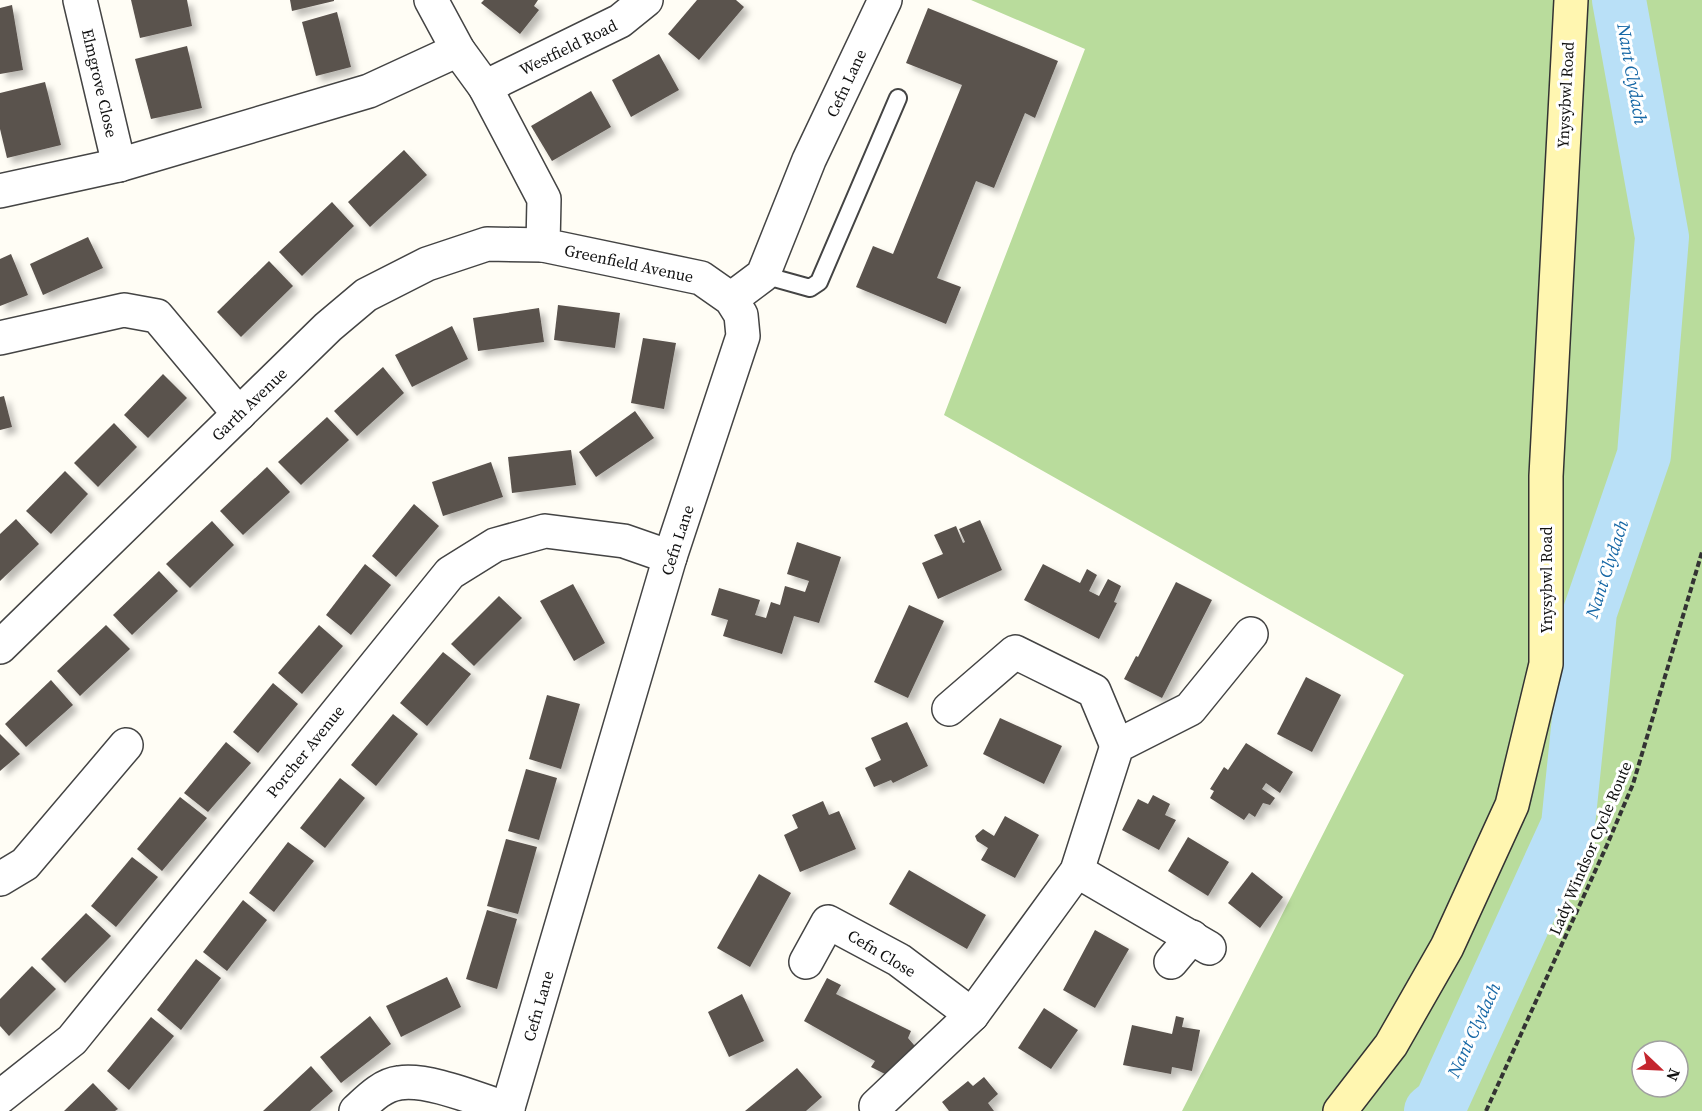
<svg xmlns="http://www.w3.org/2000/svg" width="1702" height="1111" viewBox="0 0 1702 1111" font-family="'Source Serif 4',serif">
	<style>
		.forest { fill: #b9dc9c; fill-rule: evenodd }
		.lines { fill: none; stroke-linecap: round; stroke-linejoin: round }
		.river { stroke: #b9e0f7; stroke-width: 54 }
		.building { fill: #5a524d; filter: url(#shadow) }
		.lane-casing { stroke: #444; stroke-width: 20 }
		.street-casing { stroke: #444; stroke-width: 36 }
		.secondary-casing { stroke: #333; stroke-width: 36 }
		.path { stroke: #333; stroke-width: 4; stroke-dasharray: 6 3; stroke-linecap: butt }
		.lane { stroke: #fff; stroke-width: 16 }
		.street { stroke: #fff; stroke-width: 33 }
		.secondary { stroke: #fff6b0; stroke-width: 33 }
		.labels { text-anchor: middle; stroke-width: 6; stroke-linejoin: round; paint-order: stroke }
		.street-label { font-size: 16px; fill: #111; stroke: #fff }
		.water-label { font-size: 18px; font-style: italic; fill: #1768a6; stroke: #fff }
	</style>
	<defs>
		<filter id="shadow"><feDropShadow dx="5.5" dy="5.5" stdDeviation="3" flood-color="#0004"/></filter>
	</defs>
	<rect width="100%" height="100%" fill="#fffdf5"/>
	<path class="forest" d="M971 0H1702V1111H1182L1404 675 944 415 1085 49ZM1642 1051H1678V1087H1642Z"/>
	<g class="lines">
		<path class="river" d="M1431 1111 1441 1103 1568 825 1590 612 1644 455 1662 237 1619 0"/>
	</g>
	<g class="building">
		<path d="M131 0H187L192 26 140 38Z"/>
		<path d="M290 0H334V1L292 11Z"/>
		<path d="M484 0H538L534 6 539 10 520 34 481 3Z"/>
		<path d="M697 0H736L744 7 699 60 668 34Z"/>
		<path d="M12 5 23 70 0 74V8Z"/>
		<path d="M928 8 1058 61 1035 118 1025 113 994 188 976 181 937 278 961 287 946 324 856 287 873 246 893 254 962 85 906 63Z"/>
		<path d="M337 12 351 67 316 76 302 22Z"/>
		<path d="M187 46 202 108 151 119 135 59Z"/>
		<path d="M659 54 679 90 631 117 612 80Z"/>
		<path d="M45 82 61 145 7 158 0 129V93Z"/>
		<path d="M591 91 611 127 552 161 531 126Z"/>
		<path d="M404 150 427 175 370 227 348 202Z"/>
		<path d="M332 202 354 226 302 276 279 252Z"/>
		<path d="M88 237 103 268 43 295 30 264Z"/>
		<path d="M11 254 28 295 0 306V259Z"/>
		<path d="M269 261 293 286 241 337 217 312Z"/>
		<path d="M558 305 620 313 615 348 554 340Z"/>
		<path d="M539 308 544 342 478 351 473 318Z"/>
		<path d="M452 326 468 359 412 387 395 355Z"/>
		<path d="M643 338 676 343 664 409 631 403Z"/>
		<path d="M383 367 404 393 357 436 334 411Z"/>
		<path d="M163 374 187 398 148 438 124 415Z"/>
		<path d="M4 396 12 427 0 430V397Z"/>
		<path d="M635 411 654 438 596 477 579 452Z"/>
		<path d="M327 417 349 440 301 485 278 462Z"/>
		<path d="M114 423 137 447 98 487 74 463Z"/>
		<path d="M571 450 576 485 512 493 508 457Z"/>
		<path d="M491 462 503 497 443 516 432 482Z"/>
		<path d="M267 467 290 492 243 535 220 511Z"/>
		<path d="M65 471 88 494 51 534 26 511Z"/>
		<path d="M414 504 439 526 396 577 372 556Z"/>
		<path d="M16 519 39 544 0 581V534Z"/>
		<path d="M980 520 1002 570 938 599 922 563 943 554 934 535 956 526 963 543 965 542 959 529Z"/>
		<path d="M212 521 234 545 190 588 166 564Z"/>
		<path d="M797 542 841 557 819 623 794 616 782 654 723 636 728 620 711 615 719 588 760 600 755 615 766 618 771 602 780 605 785 586 805 592 809 581 787 574Z"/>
		<path d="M365 564 391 585 351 635 326 615Z"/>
		<path d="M1043 564 1080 583 1087 569 1097 575 1089 591 1099 596 1108 579 1121 586 1114 602 1117 603 1099 639 1024 600Z"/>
		<path d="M159 571 178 591 132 635 113 615Z"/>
		<path d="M1176 582 1212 600 1162 698 1124 679 1136 656 1138 657Z"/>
		<path d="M573 584 605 643 574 661 540 601Z"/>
		<path d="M499 596 522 618 474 666 451 644Z"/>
		<path d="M909 605 944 621 908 698 874 682Z"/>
		<path d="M106 625 130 649 80 696 57 671Z"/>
		<path d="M319 625 343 646 302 694 278 673Z"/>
		<path d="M443 652 471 674 427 726 400 703Z"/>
		<path d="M1306 677 1341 695 1312 752 1277 734Z"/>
		<path d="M51 680 73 705 26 747 5 724Z"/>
		<path d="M273 683 298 704 258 753 233 732Z"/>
		<path d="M547 695 580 704 561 769 529 759Z"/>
		<path d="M393 714 418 734 376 786 351 765Z"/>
		<path d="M1000 718 1062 746 1044 784 983 754Z"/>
		<path d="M907 722 928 766 893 783 891 780 874 787 865 768 881 760 871 738Z"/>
		<path d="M0 734 20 754 0 771Z"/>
		<path d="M226 742 251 763 208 812 184 793Z"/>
		<path d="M1246 743 1293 772 1280 793 1266 783 1262 789 1275 798 1270 805 1263 803 1255 817 1249 813 1244 820 1210 798 1214 791 1210 789 1224 767 1228 770Z"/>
		<path d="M526 769 557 778 539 840 508 831Z"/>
		<path d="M340 778 365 798 325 848 300 828Z"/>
		<path d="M1153 795 1170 804 1165 815 1176 820 1159 850 1122 830 1138 799 1148 804Z"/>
		<path d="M180 797 207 818 162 871 137 849Z"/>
		<path d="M823 801 829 815 839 811 856 849 800 872 784 835 798 828 792 815Z"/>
		<path d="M1005 816 1039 835 1015 878 981 860 988 848 977 841 975 836 983 829 994 836Z"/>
		<path d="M1188 837 1229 862 1208 896 1168 871Z"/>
		<path d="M506 839 537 847 518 914 487 906Z"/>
		<path d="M288 842 314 861 274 912 249 893Z"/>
		<path d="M132 857 158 877 116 927 91 906Z"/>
		<path d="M909 870 986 915 967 949 889 904Z"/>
		<path d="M1252 872 1283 897 1260 928 1228 903Z"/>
		<path d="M759 874 791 893 750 967 717 948Z"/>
		<path d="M243 900 267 920 227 971 203 952Z"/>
		<path d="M487 910 517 919 497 989 466 979Z"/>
		<path d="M86 913 111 936 65 983 41 959Z"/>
		<path d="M1095 930 1129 949 1095 1008 1063 990Z"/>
		<path d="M196 959 221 978 181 1030 157 1010Z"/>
		<path d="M32 966 56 989 9 1036 0 1026V999Z"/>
		<path d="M447 977 461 1007 401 1037 386 1006Z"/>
		<path d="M827 978 841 985 836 994 911 1031 908 1038 920 1052 891 1077 871 1067 875 1061 804 1021Z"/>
		<path d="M742 994 764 1041 729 1057 708 1012Z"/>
		<path d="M1044 1008 1078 1030 1051 1069 1018 1048Z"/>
		<path d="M370 1016 391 1044 341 1083 320 1057Z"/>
		<path d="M1176 1016 1184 1018 1182 1027 1200 1030 1192 1071 1172 1067 1171 1074 1123 1065 1132 1025 1172 1034Z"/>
		<path d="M151 1017 174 1036 129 1090 107 1071Z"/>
		<path d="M311 1066 333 1091 310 1111H263Z"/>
		<path d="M797 1068 822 1097 806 1111H745Z"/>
		<path d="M984 1077 998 1094 988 1103 994 1111H949L942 1102 968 1081 973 1086Z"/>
		<path d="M93 1083 118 1109 115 1111H64Z"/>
	</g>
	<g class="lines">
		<g class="lane-casing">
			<path id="lane" d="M763 275 810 288 819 282 898 98"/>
		</g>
		<g class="street-casing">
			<g id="street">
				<path d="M80 0 119 165"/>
				<path d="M431 0 458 50 485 87 544 199 543 245 701 278 731 299 741 315 743 336 670 557 507 1111"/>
				<path d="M485 87 620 21 646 0"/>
				<path d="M0 191 119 165 369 91 458 50"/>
				<path d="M731 299 763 275 809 160 885 0"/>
				<path d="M0 338 124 310 157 316 239 414"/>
				<path d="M0 647 328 327 366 295 427 264 487 244 543 245"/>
				<path d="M949 709 1015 652 1094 691 1117 746"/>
				<path d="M1077 871 1209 948"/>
				<path d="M0 879 25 864 126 745"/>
				<path d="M806 962 828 922 899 960 972 1015"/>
				<path d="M1171 962 1192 937"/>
				<path d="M0 1097 72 1040 450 573 495 545 545 531 624 541 670 557"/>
				<path d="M876 1106 972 1015 1077 871 1117 746 1190 709 1251 634"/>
				<path d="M356 1111C368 1100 382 1085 399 1083 428 1078 479 1100 508 1109"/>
			</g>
		</g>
		<g class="secondary-casing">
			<path id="secondary" d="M1340 1111 1391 1045 1447 947 1512 805 1546 664V476L1571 0"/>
		</g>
		<path class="path" d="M1486 1111 1607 845 1633 784 1702 552"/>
		<use href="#lane" class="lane"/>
		<use href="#street" class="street"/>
		<use href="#secondary" class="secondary"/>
	</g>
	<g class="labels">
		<g class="street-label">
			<text transform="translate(568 47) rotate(-26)" y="6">Westfield Road</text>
			<text transform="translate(100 83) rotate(77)" y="6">Elmgrove Close</text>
			<text transform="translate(846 83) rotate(-65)" y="6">Cefn Lane</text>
			<text transform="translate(1565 95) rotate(-87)" y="6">Ynysybwl Road</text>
			<text transform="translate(629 263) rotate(12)" y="6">Greenfield Avenue</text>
			<text transform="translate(249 404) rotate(-44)" y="6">Garth Avenue</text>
			<text transform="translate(677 540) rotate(-72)" y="6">Cefn Lane</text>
			<text transform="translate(1546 580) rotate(-90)" y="6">Ynysybwl Road</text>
			<text transform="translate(305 751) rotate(-51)" y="6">Porcher Avenue</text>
			<text transform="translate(1590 848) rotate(-67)" y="6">Lady Windsor Cycle Route</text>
			<text transform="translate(882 953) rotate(31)" y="6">Cefn Close</text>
			<text transform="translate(538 1006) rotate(-74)" y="6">Cefn Lane</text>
		</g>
		<g class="water-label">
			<text transform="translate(1632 74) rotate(80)" y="6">Nant Clydach</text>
			<text transform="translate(1607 569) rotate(-72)" y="6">Nant Clydach</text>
			<text transform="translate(1474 1030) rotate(-65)" y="6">Nant Clydach</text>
		</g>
	</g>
	<g transform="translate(1660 1069) rotate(113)"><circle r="28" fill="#ffffff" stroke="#a0a0a0" stroke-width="1.5"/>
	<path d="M0-4.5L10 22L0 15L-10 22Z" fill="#c4262e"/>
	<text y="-9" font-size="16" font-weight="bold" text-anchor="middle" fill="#111111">N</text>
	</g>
</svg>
